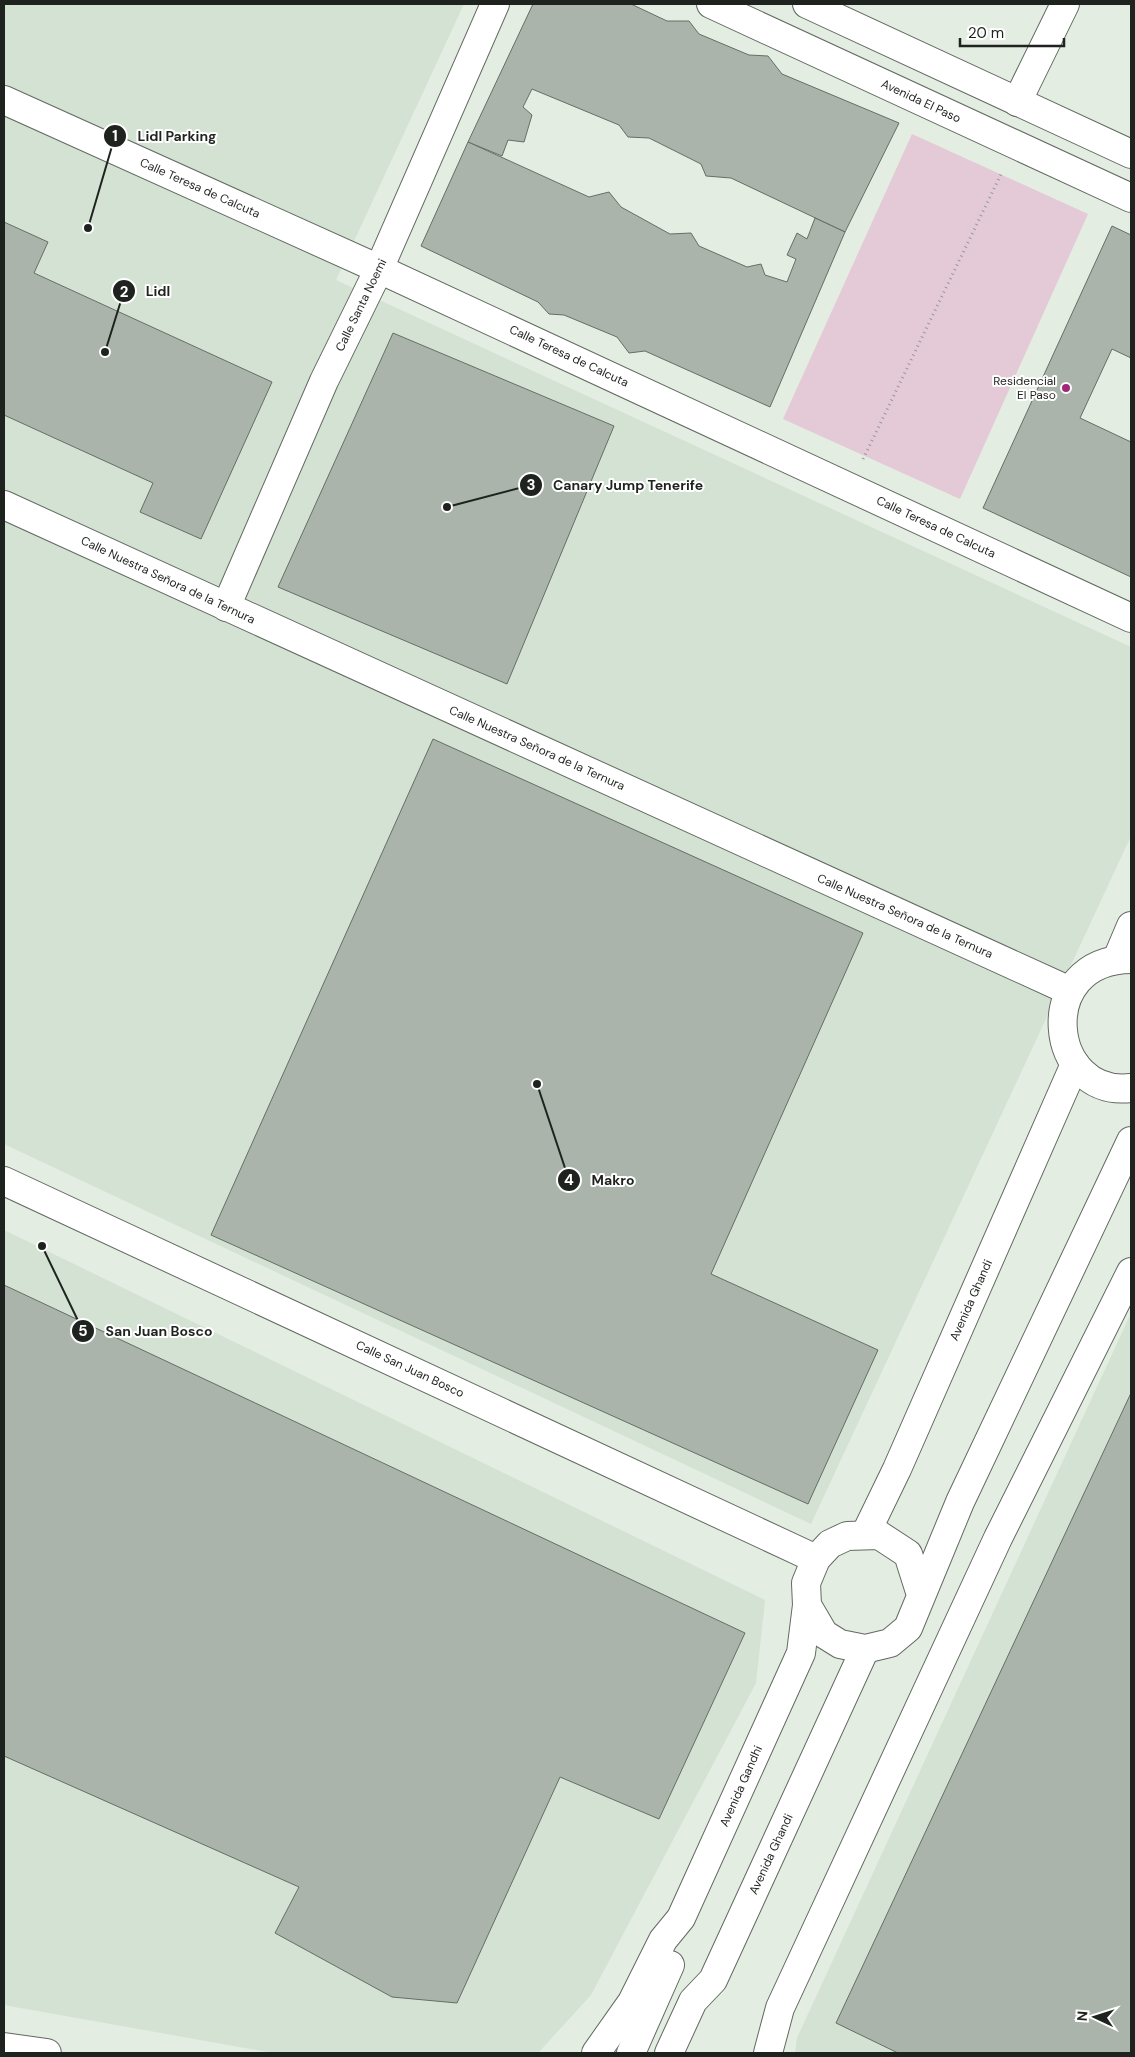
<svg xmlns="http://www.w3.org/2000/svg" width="1135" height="2057" viewBox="0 0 1135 2057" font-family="'DM Sans',sans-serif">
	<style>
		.built { fill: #d3e2d2 }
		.green { fill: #e4c9d7 }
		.building { fill: #abb4aa; stroke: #666e65 }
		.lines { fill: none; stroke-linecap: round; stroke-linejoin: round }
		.minor-casing { stroke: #626a61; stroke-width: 30 }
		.path { stroke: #939a92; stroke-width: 3; stroke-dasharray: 1 4; stroke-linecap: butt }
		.minor { stroke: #fff; stroke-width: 28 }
		.poi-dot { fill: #a22679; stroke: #fff; stroke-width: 2 }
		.labels { text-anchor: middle; stroke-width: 4; stroke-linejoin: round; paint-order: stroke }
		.street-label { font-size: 12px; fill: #1f231f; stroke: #fff }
		.poi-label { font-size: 12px; fill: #1f231f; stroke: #fff; text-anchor: end }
		.leader { fill: none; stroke: #1f231f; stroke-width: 2 }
		.callout-dot { fill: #1f231f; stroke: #fff; stroke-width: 2 }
		.mark-label { font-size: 15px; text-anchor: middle; font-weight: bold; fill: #fff }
		.callout-label { font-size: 14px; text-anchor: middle; font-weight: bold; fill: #1f231f; stroke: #fff; stroke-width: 4; stroke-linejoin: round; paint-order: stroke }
	</style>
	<rect width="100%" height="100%" fill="#e3ede2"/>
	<g class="built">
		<path d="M4 4H464L336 280 1131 647V836L811 1524 4 1144Z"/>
		<path d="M4 1230 765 1600 756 1683 591 1995 538 2053H273L4 2005Z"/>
		<path d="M1131 1313V2053H795L797 2038Z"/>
	</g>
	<path class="green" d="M912 134 1088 214 960 499 783 419Z"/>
	<g class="building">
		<path d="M533 4H631L667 21H689L699 34 749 55 768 56 782 74 899 123 845 232 731 178 706 176 701 164 649 138 628 137 619 125 532 89 523 107 532 115 524 142 508 140 502 156 468 142Z"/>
		<path d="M468 142 589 197 609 192 621 207 670 234 691 233 699 246 747 267 761 264 765 275 787 282 796 259 787 255 797 233 807 239 815 218 845 232 770 407 645 351 629 353 617 337 564 315 549 314 538 302 421 246Z"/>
		<path d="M4 222 48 242 34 273 272 382 201 539 140 512 153 483 4 415Z"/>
		<path d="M1112 226 1131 235V358L1112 349 1080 418 1131 442V577L983 508Z"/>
		<path d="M393 333 614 426 507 684 278 587Z"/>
		<path d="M433 739 863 933 711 1274 878 1350 808 1504 211 1235Z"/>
		<path d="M4 1285 745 1633 659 1819 560 1777 457 2003 392 1997 275 1933 299 1887 4 1756Z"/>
		<path d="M1131 1393V2053H898L836 2023Z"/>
	</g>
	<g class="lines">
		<g class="minor-casing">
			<g id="minor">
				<path d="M711 4 1131 198"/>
				<path d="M807 4 1131 154"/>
				<path d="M4 100 379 269 1131 618"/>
				<path d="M1017 102 1065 4"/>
				<path d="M4 505 1070 991"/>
				<path d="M226 607 324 381 379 269 495 4"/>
				<path d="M1117 959 1131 926"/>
				<path d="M1131 959C1032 960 1048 1098 1131 1088"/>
				<path d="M4 1181 816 1559"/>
				<path d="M865 1535 897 1469 1075 1064"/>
				<path d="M921 1595 908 1554 879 1535 847 1536 830 1544 816 1559 806 1583 807 1605 824 1634 840 1644 865 1649 890 1643 908 1628 960 1502 1131 1141"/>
				<path d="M4 2047 47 2053"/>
				<path d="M596 2053 632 2002 663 1940 681 1918 801 1653 807 1605"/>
				<path d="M631 2053 670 1965"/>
				<path d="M669 2053 693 2001 713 1980 865 1649"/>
				<path d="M768 2053 780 2008 998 1538 1131 1272"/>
			</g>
		</g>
		<path class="path" d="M863 459 1002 172"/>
		<use href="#minor" class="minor"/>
	</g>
	<circle class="poi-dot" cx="1066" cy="388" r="5"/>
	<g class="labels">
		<g class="street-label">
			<text transform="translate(921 101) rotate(25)" y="4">Avenida El Paso</text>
			<text transform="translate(200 188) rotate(24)" y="4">Calle Teresa de Calcuta</text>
			<text transform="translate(361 305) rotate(-64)" y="4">Calle Santa Noemi</text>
			<text transform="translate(569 356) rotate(25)" y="4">Calle Teresa de Calcuta</text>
			<text transform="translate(936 527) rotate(25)" y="4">Calle Teresa de Calcuta</text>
			<text transform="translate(168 580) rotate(25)" y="4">Calle Nuestra Señora de la Ternura</text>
			<text transform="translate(537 748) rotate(24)" y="4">Calle Nuestra Señora de la Ternura</text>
			<text transform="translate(905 916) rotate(24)" y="4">Calle Nuestra Señora de la Ternura</text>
			<text transform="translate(971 1300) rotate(-66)" y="4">Avenida Ghandi</text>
			<text transform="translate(410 1369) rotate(25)" y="4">Calle San Juan Bosco</text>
			<text transform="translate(741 1786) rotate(-66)" y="4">Avenida Gandhi</text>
			<text transform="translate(771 1854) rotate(-65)" y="4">Avenida Ghandi</text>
		</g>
		<g class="poi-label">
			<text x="1056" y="385">Residencial<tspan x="1056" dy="14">El Paso</tspan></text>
		</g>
	</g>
	<path class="leader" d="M88 228L115 136M105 352L124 291M447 507L531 485M537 1084L569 1180M42 1246L83 1331"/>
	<g class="callout-dot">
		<circle cx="88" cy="228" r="5"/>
		<circle cx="105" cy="352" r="5"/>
		<circle cx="447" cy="507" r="5"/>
		<circle cx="537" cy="1084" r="5"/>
		<circle cx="42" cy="1246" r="5"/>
		<circle cx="115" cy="136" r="12"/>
		<circle cx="124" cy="291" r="12"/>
		<circle cx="531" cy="485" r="12"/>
		<circle cx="569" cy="1180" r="12"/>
		<circle cx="83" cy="1331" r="12"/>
	</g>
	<g class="mark-label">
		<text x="115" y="141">1</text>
		<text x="124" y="297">2</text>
		<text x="531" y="490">3</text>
		<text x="569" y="1185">4</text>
		<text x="83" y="1336">5</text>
	</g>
	<g class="callout-label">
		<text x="177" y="141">Lidl Parking</text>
		<text x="158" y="296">Lidl</text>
		<text x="628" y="490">Canary Jump Tenerife</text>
		<text x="613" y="1185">Makro</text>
		<text x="159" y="1336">San Juan Bosco</text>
	</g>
	<rect width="1135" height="2057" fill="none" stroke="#1f231f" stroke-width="10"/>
	<g transform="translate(1095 2017) rotate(274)" stroke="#ffffff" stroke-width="4" paint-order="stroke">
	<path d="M0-4L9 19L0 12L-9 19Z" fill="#1f231f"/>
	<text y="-8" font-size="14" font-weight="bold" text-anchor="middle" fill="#1f231f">N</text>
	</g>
	<path d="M960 38v8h104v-8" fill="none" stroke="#1f231f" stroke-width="2.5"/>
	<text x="968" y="38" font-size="15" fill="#1f231f" stroke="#ffffff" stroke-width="4" paint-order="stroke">20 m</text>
</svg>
